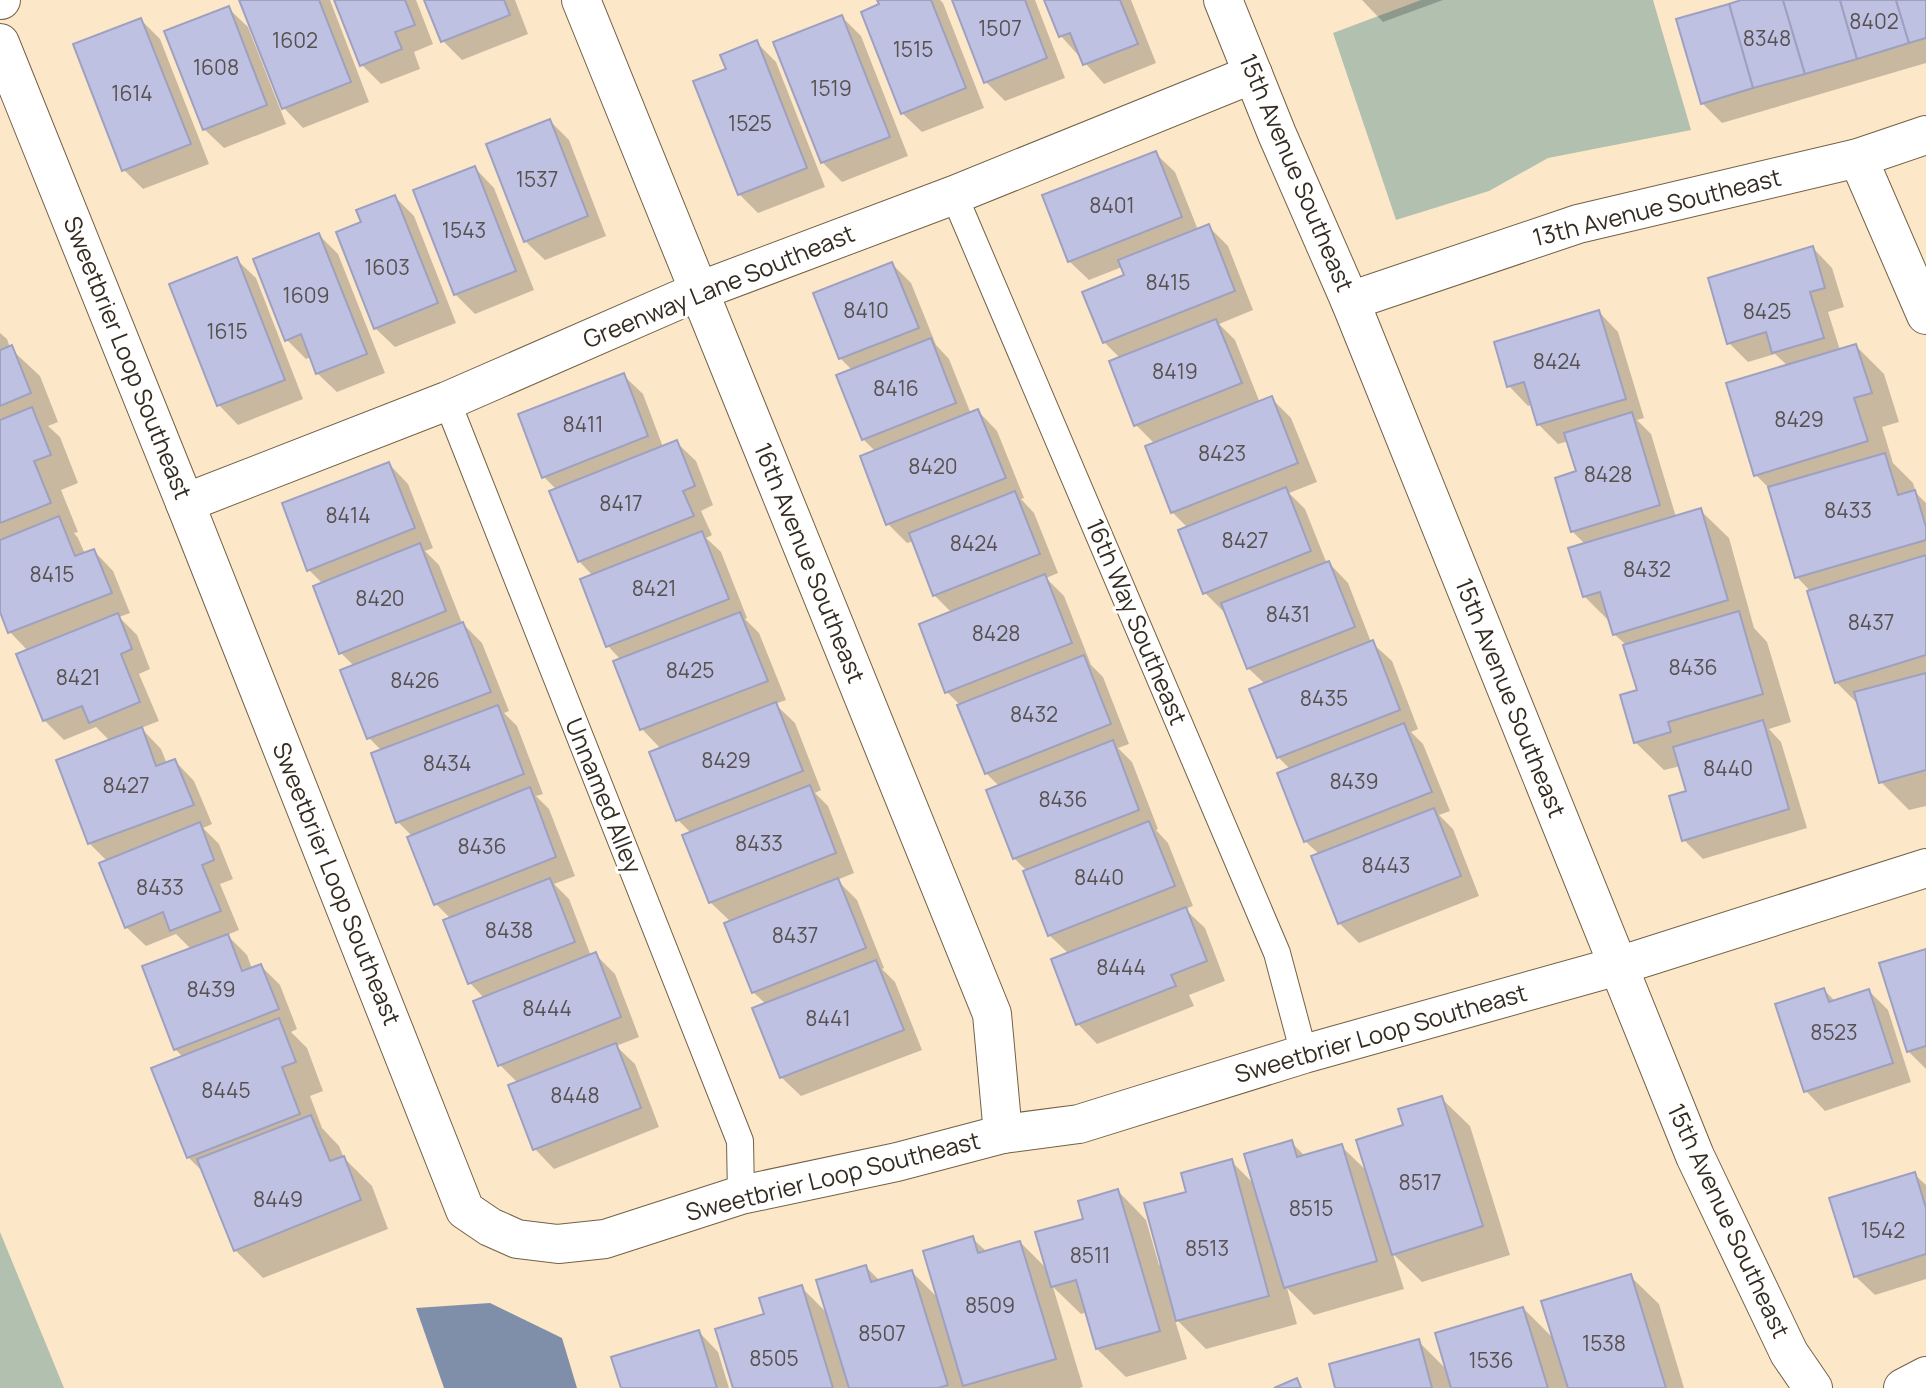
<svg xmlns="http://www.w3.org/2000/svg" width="1926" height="1388" viewBox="0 0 1926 1388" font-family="Manrope,sans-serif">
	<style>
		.green { fill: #b1c0af }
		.water { fill: #808fa9 }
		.shadow { fill: #0003 }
		.building { fill: #bfc1e2; stroke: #9ea0bf; stroke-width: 2 }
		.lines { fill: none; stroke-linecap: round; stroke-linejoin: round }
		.lane-casing { stroke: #736146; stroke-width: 28 }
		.street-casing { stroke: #736146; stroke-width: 40 }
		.lane { stroke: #fff; stroke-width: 26 }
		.street { stroke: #fff; stroke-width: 38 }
		.labels { text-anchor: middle; stroke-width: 6; stroke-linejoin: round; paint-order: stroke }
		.number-label { font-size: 21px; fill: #575150 }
		.street-label { font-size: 24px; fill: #342c20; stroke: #fff }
	</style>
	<rect width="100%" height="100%" fill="#fce7c9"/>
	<g class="green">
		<path d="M1421 0H1653L1691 130 1548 158 1489 191 1396 220 1333 33Z"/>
		<path d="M0 1232 64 1388H0Z"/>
	</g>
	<path class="water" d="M490 1303 562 1338 577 1388H444L416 1308Z"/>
	<g class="shadow">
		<path d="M241 0H330L369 102 303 128 284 108Z"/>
		<path d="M336 0H416L433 44 414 52 420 69 381 84 362 65Z"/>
		<path d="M426 0H515L528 34 462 60 443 41Z"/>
		<path d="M880 0H940L943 3 984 108 922 132 902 113Z"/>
		<path d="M954 0H1035L1065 78 1005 101 986 82Z"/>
		<path d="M1046 0H1131L1156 63 1104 84 1061 36Z"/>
		<path d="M1362 0H1443L1383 22Z"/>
		<path d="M1747 0H1926V63L1722 123 1702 103Z"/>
		<path d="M228 8 248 27 286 124 224 148 204 129Z"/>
		<path d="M842 17 861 36 908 156 842 182 822 162Z"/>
		<path d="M141 20 160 39 209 164 143 189 124 170Z"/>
		<path d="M756 42 776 62 825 187 758 213 739 194 728 70Z"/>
		<path d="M550 121 569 140 606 236 545 260 525 241Z"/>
		<path d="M1155 153 1175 172 1198 230 1208 226 1228 246 1253 310 1219 324 1235 340 1260 403 1271 398 1291 418 1317 482 1289 493 1305 509 1327 564 1329 563 1348 583 1371 642 1392 661 1418 729 1411 732 1423 744 1450 811 1439 815 1453 829 1479 896 1359 943 1339 923 1319 854 1305 841 1290 769 1278 757 1265 684 1248 668 1226 611 1224 612 1205 593 1188 528 1172 512 1155 444 1136 425 1120 358 1104 342 1126 276 1122 267 1089 280 1069 261Z"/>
		<path d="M475 168 494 188 534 290 475 314 455 294Z"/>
		<path d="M395 197 414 216 456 323 395 347 375 328 363 223Z"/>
		<path d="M319 235 338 254 385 373 337 392 317 373 311 357 306 359 287 340Z"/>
		<path d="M1813 248 1832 268 1844 307 1828 312 1840 350 1856 346 1884 374 1899 422 1882 427 1893 463 1913 483 1916 493 1926 503V806L1909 810 1881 782 1860 706 1836 682 1811 592 1797 577 1771 490 1756 475 1788 366 1775 354 1748 362 1729 343Z"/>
		<path d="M236 259 256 278 303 399 238 425 219 405 171 285Z"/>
		<path d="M892 264 911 283 936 345 949 359 971 414 978 411 997 431 1024 498 1021 499 1034 513 1058 573 1046 578 1064 596 1091 665 1103 677 1129 744 1118 748 1132 762 1158 829 1156 830 1168 843 1193 906 1185 909 1205 928 1225 981 1189 995 1194 1006 1097 1044 1078 1024 1069 954 1049 935 1027 871 1014 858 1000 787 986 773 959 704 947 692 952 613 934 595 914 541 907 543 888 524 876 452 863 439 852 370 840 358Z"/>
		<path d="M1599 312 1618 332 1644 418 1637 420 1651 434 1676 517 1700 510 1729 538 1754 628 1767 642 1791 722 1769 729 1781 742 1807 828 1703 859 1684 840 1689 792 1681 766 1664 770 1635 742 1640 692 1625 644 1614 634 1611 623 1584 596 1585 544 1572 531 1578 472 1569 441 1558 444 1538 424 1533 404 1528 406 1509 386Z"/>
		<path d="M0 333 7 339 10 348 40 376 58 422 48 426 60 437 78 483 61 490 78 532 74 533 78 538 85 554 94 551 113 571 130 613 119 617 137 635 150 669 139 674 159 721 141 728 161 749 167 764 175 761 194 781 212 824 203 828 219 844 233 879 220 884 239 930 227 935 247 955 252 969 261 966 280 985 297 1029 291 1032 307 1048 323 1091 310 1096 322 1128 339 1146 344 1158 372 1186 388 1229 263 1278 235 1250 205 1174 188 1157 183 1057 175 1049 191 949 176 934 146 946 126 927 107 861 89 843 110 741 96 727 64 740 44 720 18 655 28 651 10 632 0 607Z"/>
		<path d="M623 375 643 394 663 447 676 442 696 461 713 505 701 511 712 535 706 538 721 552 747 618 745 619 759 633 786 700 775 704 795 723 821 790 815 793 828 806 854 873 837 880 857 900 884 968 882 969 895 982 922 1050 801 1096 781 1077 766 1004 753 992 731 922 711 903 684 836 691 833 678 820 661 749 642 729 615 662 621 660 608 646 593 576 579 561 557 490 544 477Z"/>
		<path d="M389 464 408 484 433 548 425 551 439 565 462 623 482 643 509 711 504 713 517 726 543 794 536 796 549 809 575 876 554 884 569 899 591 956 595 954 615 974 639 1037 616 1046 635 1064 659 1127 554 1169 535 1149 510 1086 518 1083 500 1065 484 998 470 983 451 919 436 904 412 836 398 822 382 751 369 738 342 671 354 666 341 653 323 584 309 570Z"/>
		<path d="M1926 950V1069L1908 1051Z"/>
		<path d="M1824 990 1836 1002 1869 991 1888 1010 1911 1082 1825 1111 1806 1091Z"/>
		<path d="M1441 1098 1470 1126 1510 1255 1422 1282 1393 1254 1404 1289 1314 1315 1287 1288 1297 1324 1206 1349 1174 1317 1187 1359 1126 1377 1097 1349 1087 1312 1081 1314 1053 1287 1083 1387 1079 1388H735L767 1315 801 1287 827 1313 866 1267 880 1281 912 1272 939 1299 972 1238 987 1252 1020 1242 1048 1270 1085 1220 1118 1191 1146 1220 1159 1265 1162 1264 1189 1193 1231 1161 1255 1185 1291 1142 1305 1156 1341 1146 1369 1173 1405 1126Z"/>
		<path d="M1914 1174 1926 1185V1279L1875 1295 1855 1276Z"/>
		<path d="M1630 1276 1659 1304 1684 1388H1337L1418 1341 1448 1371 1523 1308 1556 1341Z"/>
		<path d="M699 1332 718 1352 729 1388H623Z"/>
	</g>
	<g class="building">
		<path d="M239 0H319L351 82 282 109Z"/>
		<path d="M334 0H405L415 25 395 32 402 49 360 66Z"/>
		<path d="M424 0H504L510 15 441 42Z"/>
		<path d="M877 0H931L966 88 901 114 861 12 879 4Z"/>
		<path d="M952 0H1025L1047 58 984 83Z"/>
		<path d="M1044 0H1120L1138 44 1083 65 1070 33 1059 37Z"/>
		<path d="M1741 0H1783L1805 74 1753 88 1729 4Z"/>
		<path d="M1783 0H1840L1857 59 1805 74Z"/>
		<path d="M1840 0H1896L1909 43 1857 59Z"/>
		<path d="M1896 0H1926V38L1909 43Z"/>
		<path d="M1729 4 1753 88 1701 104 1676 19Z"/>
		<path d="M229 6 267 105 203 130 164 31Z"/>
		<path d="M842 15 890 137 821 163 773 42Z"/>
		<path d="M141 18 191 144 122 171 73 44Z"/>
		<path d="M757 40 807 168 738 195 693 81 726 69 720 55Z"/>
		<path d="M550 119 588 216 524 242 486 144Z"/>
		<path d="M1156 151 1182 217 1068 262 1042 195Z"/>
		<path d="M475 166 516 271 454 295 413 190Z"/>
		<path d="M395 195 438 303 374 329 336 232 361 222 356 210Z"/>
		<path d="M1209 224 1235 291 1103 343 1082 292 1124 275 1118 260Z"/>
		<path d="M319 233 367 354 316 374 301 334 285 341 253 259Z"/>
		<path d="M1813 246 1825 288 1810 292 1824 338 1772 353 1766 332 1727 344 1708 278Z"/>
		<path d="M237 257 285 380 217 406 169 284Z"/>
		<path d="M892 262 919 328 839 359 813 293Z"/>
		<path d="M1599 310 1626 399 1537 425 1524 382 1507 387 1494 342Z"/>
		<path d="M1216 319 1242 383 1134 426 1109 361Z"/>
		<path d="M931 338 956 403 862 440 836 375Z"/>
		<path d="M1856 344 1872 393 1854 398 1868 441 1754 476 1726 383Z"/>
		<path d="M12 345 31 393 0 406V350Z"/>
		<path d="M624 373 648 436 542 478 518 414Z"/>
		<path d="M1272 396 1298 463 1171 513 1145 446Z"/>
		<path d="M32 407 51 455 34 461 51 503 0 523V420Z"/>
		<path d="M978 409 1006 478 886 525 860 456Z"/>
		<path d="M1632 412 1660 505 1571 532 1555 478 1576 471 1564 433Z"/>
		<path d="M677 440 695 486 683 491 694 516 578 562 549 491Z"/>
		<path d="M1885 453 1898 495 1915 490 1926 527V540L1795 578 1768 487Z"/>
		<path d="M389 462 415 528 307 571 282 503Z"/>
		<path d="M1286 487 1311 551 1203 594 1178 530Z"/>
		<path d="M1015 491 1040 554 933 596 909 533Z"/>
		<path d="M1701 508 1728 600 1613 635 1600 592 1583 597 1568 548Z"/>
		<path d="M59 516 75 556 94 549 112 593 8 633 0 612V540Z"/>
		<path d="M702 531 729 599 606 647 580 579Z"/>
		<path d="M420 543 446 611 339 654 313 586Z"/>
		<path d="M1926 555V655L1835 683 1807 591Z"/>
		<path d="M1329 561 1355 627 1247 669 1221 603Z"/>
		<path d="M1045 574 1072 643 945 693 919 624Z"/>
		<path d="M1739 611 1763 694 1668 722 1671 732 1634 743 1620 695 1637 690 1623 645Z"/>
		<path d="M740 612 768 681 640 730 613 661Z"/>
		<path d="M118 613 132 649 121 654 140 702 89 723 82 706 43 721 16 654Z"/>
		<path d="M463 622 491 692 367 739 340 670Z"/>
		<path d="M1373 640 1400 710 1277 758 1249 689Z"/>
		<path d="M1084 655 1111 724 985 774 957 705Z"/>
		<path d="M1926 673V770L1879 783 1854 692Z"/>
		<path d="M776 702 803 771 676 821 649 752Z"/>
		<path d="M498 705 524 774 396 823 371 753Z"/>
		<path d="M1763 720 1789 809 1682 841 1669 796 1686 791 1673 747Z"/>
		<path d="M1404 723 1432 792 1304 842 1277 773Z"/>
		<path d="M142 727 156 766 175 759 194 805 88 844 56 760Z"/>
		<path d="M1113 740 1139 810 1013 859 986 790Z"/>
		<path d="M810 785 836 853 709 903 682 835Z"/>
		<path d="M530 787 556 857 434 905 407 837Z"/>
		<path d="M1434 808 1461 876 1338 924 1311 856Z"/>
		<path d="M1149 821 1175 886 1048 936 1023 871Z"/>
		<path d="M200 822 214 860 202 865 221 911 170 931 163 912 125 928 99 863Z"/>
		<path d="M550 878 575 942 468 984 443 920Z"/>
		<path d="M838 878 866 948 752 993 724 923Z"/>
		<path d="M1186 907 1207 961 1171 975 1176 986 1076 1025 1051 959Z"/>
		<path d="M228 934 242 971 261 964 279 1009 174 1050 142 966Z"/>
		<path d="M1926 949V1046L1907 1052 1879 963Z"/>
		<path d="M596 952 621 1017 498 1066 473 1001Z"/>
		<path d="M876 960 904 1030 780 1078 752 1008Z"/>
		<path d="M1824 988 1829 1002 1869 989 1893 1063 1804 1092 1775 1004Z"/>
		<path d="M279 1018 296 1062 282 1067 300 1114 187 1158 151 1068Z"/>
		<path d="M616 1043 641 1108 533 1150 508 1085Z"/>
		<path d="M1442 1096 1483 1226 1392 1255 1356 1140 1403 1125 1398 1109Z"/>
		<path d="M311 1115 330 1161 344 1156 361 1200 234 1251 197 1159Z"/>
		<path d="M1292 1140 1297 1157 1342 1144 1377 1261 1284 1288 1244 1154Z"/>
		<path d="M1232 1159 1269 1296 1176 1321 1144 1203 1186 1192 1181 1173Z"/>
		<path d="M1915 1172 1926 1208V1254L1854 1277 1829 1198Z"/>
		<path d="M1118 1189 1160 1331 1096 1349 1076 1280 1051 1287 1035 1232 1083 1219 1078 1201Z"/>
		<path d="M973 1236 978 1253 1020 1241 1056 1359 963 1386 923 1251Z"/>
		<path d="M866 1265 871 1282 912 1270 948 1385 938 1388H849L816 1280Z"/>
		<path d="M1631 1274 1666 1388H1568L1541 1301Z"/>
		<path d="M802 1285 833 1388H733L715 1329 764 1314 759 1298Z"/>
		<path d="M1523 1307 1548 1388H1451L1435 1333Z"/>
		<path d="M699 1330 717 1388H621L611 1357Z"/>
		<path d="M1419 1339 1432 1388H1335L1329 1364Z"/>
		<path d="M1297 1378 1301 1388H1274Z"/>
	</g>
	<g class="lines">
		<g class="lane-casing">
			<g id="lane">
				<path d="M954 195 1277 953 1304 1054"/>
				<path d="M447 401 740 1141 741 1195"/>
			</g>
		</g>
		<g class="street-casing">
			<g id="street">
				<path d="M0 0H1"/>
				<path d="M581 0 992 1014 1003 1134"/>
				<path d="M1223 0 1277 134 1350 301 1695 1156 1789 1353 1813 1388"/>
				<path d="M0 43 185 503 465 1210 490 1227 517 1239 558 1244 605 1239 741 1195 897 1162 1003 1134 1079 1124 1304 1054 1618 966 1926 868"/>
				<path d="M1858 158 1926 315"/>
				<path d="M1350 301 1578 224 1858 158 1926 135"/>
				<path d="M185 503 447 401 699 291 954 195 1253 74"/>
				<path d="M1903 1388 1926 1376"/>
			</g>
		</g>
		<use href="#lane" class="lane"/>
		<use href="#street" class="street"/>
	</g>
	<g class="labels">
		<g class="number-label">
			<text x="1874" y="29">8402</text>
			<text x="1000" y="36">1507</text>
			<text x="1767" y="46">8348</text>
			<text x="295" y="48">1602</text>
			<text x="913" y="57">1515</text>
			<text x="216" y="75">1608</text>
			<text x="831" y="96">1519</text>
			<text x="132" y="101">1614</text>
			<text x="750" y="131">1525</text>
			<text x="537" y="187">1537</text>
			<text x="1112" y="213">8401</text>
			<text x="464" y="238">1543</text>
			<text x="387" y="275">1603</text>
			<text x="1168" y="290">8415</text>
			<text x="306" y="303">1609</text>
			<text x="866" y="318">8410</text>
			<text x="1767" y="319">8425</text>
			<text x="227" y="339">1615</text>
			<text x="1557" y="369">8424</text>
			<text x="1175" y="379">8419</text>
			<text x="896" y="396">8416</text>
			<text x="1799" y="427">8429</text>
			<text x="583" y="432">8411</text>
			<text x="1222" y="461">8423</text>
			<text x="933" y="474">8420</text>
			<text x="1608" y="482">8428</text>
			<text x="621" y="511">8417</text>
			<text x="1848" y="518">8433</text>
			<text x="348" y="523">8414</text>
			<text x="1245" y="548">8427</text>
			<text x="974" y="551">8424</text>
			<text x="1647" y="577">8432</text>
			<text x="52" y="582">8415</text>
			<text x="654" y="596">8421</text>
			<text x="380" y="606">8420</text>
			<text x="1288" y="622">8431</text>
			<text x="1871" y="630">8437</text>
			<text x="996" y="641">8428</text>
			<text x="1693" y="675">8436</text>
			<text x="690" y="678">8425</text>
			<text x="78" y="685">8421</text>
			<text x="415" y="688">8426</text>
			<text x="1324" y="706">8435</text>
			<text x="1034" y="722">8432</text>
			<text x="726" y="768">8429</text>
			<text x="447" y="771">8434</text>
			<text x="1728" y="776">8440</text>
			<text x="1354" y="789">8439</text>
			<text x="126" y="793">8427</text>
			<text x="1063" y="807">8436</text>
			<text x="759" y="851">8433</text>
			<text x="482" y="854">8436</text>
			<text x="1386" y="873">8443</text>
			<text x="1099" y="885">8440</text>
			<text x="160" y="895">8433</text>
			<text x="509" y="938">8438</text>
			<text x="795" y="943">8437</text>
			<text x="1121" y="975">8444</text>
			<text x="211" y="997">8439</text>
			<text x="547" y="1016">8444</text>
			<text x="828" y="1026">8441</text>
			<text x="1834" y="1040">8523</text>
			<text x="226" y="1098">8445</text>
			<text x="575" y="1103">8448</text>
			<text x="1420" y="1190">8517</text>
			<text x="278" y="1207">8449</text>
			<text x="1311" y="1216">8515</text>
			<text x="1883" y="1238">1542</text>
			<text x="1207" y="1256">8513</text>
			<text x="1090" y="1263">8511</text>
			<text x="990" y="1313">8509</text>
			<text x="882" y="1341">8507</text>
			<text x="1604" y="1351">1538</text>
			<text x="774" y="1366">8505</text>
			<text x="1491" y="1368">1536</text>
		</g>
		<g class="street-label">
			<text transform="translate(1296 173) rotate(67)" y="8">15th Avenue Southeast</text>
			<text transform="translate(1657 208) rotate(-14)" y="8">13th Avenue Southeast</text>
			<text transform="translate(719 287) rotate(-22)" y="8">Greenway Lane Southeast</text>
			<text transform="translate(127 358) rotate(68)" y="8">Sweetbrier Loop Southeast</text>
			<text transform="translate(809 563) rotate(68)" y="8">16th Avenue Southeast</text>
			<text transform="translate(1136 622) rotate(67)" y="8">16th Way Southeast</text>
			<text transform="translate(1510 698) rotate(68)" y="8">15th Avenue Southeast</text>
			<text transform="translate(603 796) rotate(68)" y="8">Unnamed Alley</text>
			<text transform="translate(336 884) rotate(68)" y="8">Sweetbrier Loop Southeast</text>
			<text transform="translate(1381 1034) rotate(-16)" y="8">Sweetbrier Loop Southeast</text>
			<text transform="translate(833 1177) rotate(-14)" y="8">Sweetbrier Loop Southeast</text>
			<text transform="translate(1728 1221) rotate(65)" y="8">15th Avenue Southeast</text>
		</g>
	</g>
</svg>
